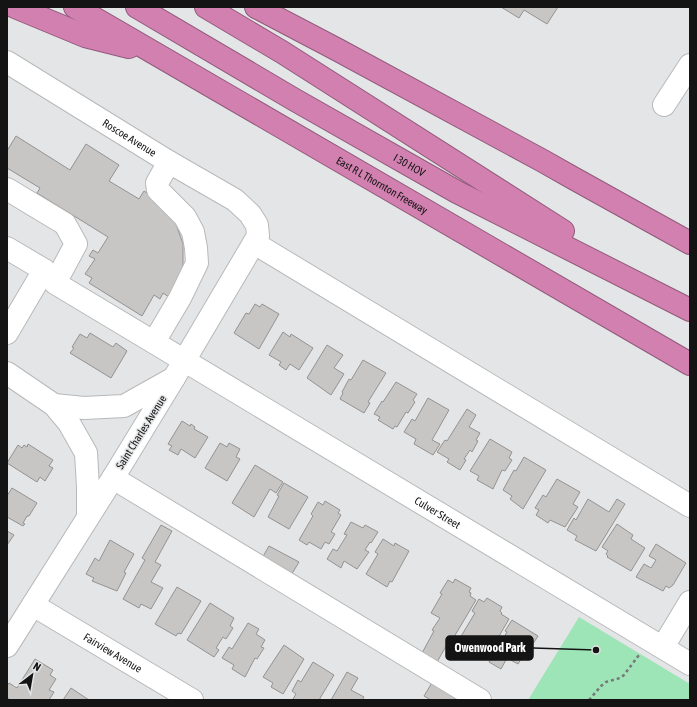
<svg xmlns="http://www.w3.org/2000/svg" width="697" height="707" viewBox="0 0 697 707" font-family="'Asap Condensed',sans-serif">
	<style>
		.green { fill: #9de5b7 }
		.building { fill: #c7c6c5; stroke: #949393 }
		.lines { fill: none; stroke-linecap: round; stroke-linejoin: round }
		.minor-casing { stroke: #b8b9ba; stroke-width: 24 }
		.highway-casing { stroke: #905a7a; stroke-width: 24 }
		.path { stroke: #767778; stroke-width: 2.5; stroke-dasharray: 3 3; stroke-linecap: butt }
		.minor { stroke: #fff; stroke-width: 22 }
		.highway { stroke: #d280b0; stroke-width: 22 }
		.labels { text-anchor: middle; stroke-width: 3; stroke-linejoin: round; paint-order: stroke }
		.street-label { font-size: 11px; fill: #141415; stroke: #e4e5e6 }
		.leader { fill: none; stroke: #141415; stroke-width: 1.5 }
		.callout-dot { fill: #141415; stroke: #e4e5e6; stroke-width: 1.5 }
		.callout { fill: #141415; stroke: #141415; stroke-width: 1.5 }
		.callout-label { font-size: 12px; text-anchor: middle; font-weight: bold; fill: #fff }
	</style>
	<rect width="100%" height="100%" fill="#e4e5e6"/>
	<path class="green" d="M579 617 690 684V700H528Z"/>
	<g class="building">
		<path d="M501 7H558L547 24 524 10 519 18Z"/>
		<path d="M16 136 70 170 86 144 119 165 109 181 139 199 144 191 160 202 175 221 183 244V268L169 297 163 293 160 299 154 295 142 316 89 283 92 278 85 274 95 259 89 256 93 250 98 253 108 237 37 193 40 188 7 168V151Z"/>
		<path d="M255 304 260 307 262 304 279 314 259 349 234 333 246 313 249 314Z"/>
		<path d="M283 332 290 337 291 334 313 348 299 370 290 364 286 370 279 365 281 362 269 355Z"/>
		<path d="M90 333 113 347 116 343 127 351 111 378 70 353 74 348 72 347 80 334 87 338Z"/>
		<path d="M327 345 343 355 334 368 344 374 331 395 307 378Z"/>
		<path d="M363 360 386 373 368 402 370 403 364 413 340 399 343 393 342 392 349 379 351 380Z"/>
		<path d="M396 382 417 394 413 400 415 402 408 413 406 412 397 427 395 426 393 429 378 420 380 417 374 414 382 401 383 402Z"/>
		<path d="M428 398 449 410 432 440 440 444 433 455 414 444 416 439 404 432 412 419 415 421Z"/>
		<path d="M467 409 476 415 469 427 480 433 476 440 478 441 472 452 470 450 464 459 466 460 460 470 447 462 449 459 437 452 445 440 447 441Z"/>
		<path d="M182 421 190 426 191 424 195 427 194 429 208 437 195 458 181 449 178 455 169 450 172 446 168 444Z"/>
		<path d="M490 439 512 452 509 458 512 460 505 471 502 470 493 489 477 480 479 476 470 471Z"/>
		<path d="M220 443 227 447 229 443 240 449 236 457 240 459 227 481 205 468Z"/>
		<path d="M28 444 53 460 49 466 53 468 45 481 40 477 37 482 7 463 18 445 22 448 24 445 27 447Z"/>
		<path d="M524 457 546 470 523 509 510 499 512 496 503 490 514 470 516 471Z"/>
		<path d="M255 465 283 482 276 493 270 489 254 517 232 503Z"/>
		<path d="M557 479 580 492 573 504 578 507 565 527 550 520 548 523 536 515 539 510 535 508 543 495 546 497Z"/>
		<path d="M284 483 308 497 289 529 268 517 279 496 277 495Z"/>
		<path d="M12 488 37 503 29 516H27L23 523 25 524 23 526 7 517V496Z"/>
		<path d="M588 499 609 512 617 499 625 504 596 551 575 540 577 536 567 530 574 518 576 520Z"/>
		<path d="M325 501 340 510 338 513 341 515 331 532 335 534 329 544 325 542 321 549 309 542 307 545 299 540 313 516 311 514 318 502 323 505Z"/>
		<path d="M351 522 363 528 365 525 378 532 371 543 370 542 365 550 369 552 357 569 344 561 341 568 327 559 333 549 337 551 347 535 344 534Z"/>
		<path d="M617 524 633 535 631 539 645 548 631 571 607 557 608 556 606 554 608 551 602 547Z"/>
		<path d="M161 525 172 531 155 562 161 565 151 582 163 588 151 609 141 604 139 608 123 599 145 560 142 558Z"/>
		<path d="M7 531 14 535 7 545Z"/>
		<path d="M383 539 394 546 395 543 409 551 392 582 390 581 387 587 366 574 378 554 375 552Z"/>
		<path d="M110 540 134 554 124 572 126 573 117 591 92 581 94 578 86 574 95 558 99 561Z"/>
		<path d="M656 544 686 563 673 585 669 588 666 586 663 591 636 577 644 564 651 568 656 560 649 556Z"/>
		<path d="M269 546 299 562 290 577 261 560Z"/>
		<path d="M455 579 471 588 469 592 471 593 470 596 476 600 451 642 449 641 437 662 422 653 434 631 432 630 440 618 431 613 442 594 440 593 448 580 453 583Z"/>
		<path d="M177 587 201 601 181 634 178 633 176 636 155 624Z"/>
		<path d="M487 598 502 607 500 611 502 613 501 614 509 619 488 655 460 638 475 613 472 611 479 599 484 602Z"/>
		<path d="M210 603 234 618 230 626 233 628 226 639 223 637 216 648 219 650 214 657 187 640Z"/>
		<path d="M512 620 538 636 531 647 529 646 518 664 507 658 501 669 489 662 507 632 505 631Z"/>
		<path d="M248 623 259 629 256 634 265 640 261 647 264 648 257 659 255 658 245 677 232 669 234 665 222 658 229 647 232 649Z"/>
		<path d="M284 645 304 659 283 694 271 687 273 683 263 677Z"/>
		<path d="M35 659 53 670 50 675 56 679 49 690 54 692 49 700H11L7 698V686L9 683 17 688Z"/>
		<path d="M313 662 334 675 319 700H295L293 699 296 694 292 691 298 680 301 682Z"/>
		<path d="M347 672 358 678 351 690 364 697 362 700H331Z"/>
		<path d="M433 681 461 700H431L424 696Z"/>
		<path d="M71 688 89 700H63Z"/>
	</g>
	<g class="lines">
		<g class="minor-casing">
			<g id="minor">
				<path id="s1" d="M7 62 169 162 235 200 250 214 257 225 258 236 174 378 113 478 7 646"/>
				<path d="M664 105 690 65"/>
				<path id="s2" d="M7 189 65 224 76 244 55 283 690 664"/>
				<path d="M254 243 690 506"/>
				<path d="M7 248 44 270 53 280"/>
				<path d="M7 333 44 270"/>
				<path d="M154 342 180 298 197 263 196 248 193 232 185 217 158 190 157 183 169 162"/>
				<path d="M7 373 54 405 69 423 86 453 88 487V517"/>
				<path d="M54 405 84 408 124 406 174 378"/>
				<path d="M113 478 480 700"/>
				<path id="s3" d="M33 605 192 700"/>
				<path d="M663 647 690 602"/>
			</g>
		</g>
		<g class="highway-casing">
			<g id="highway">
				<path d="M15 7 85 36 129 47"/>
				<path id="s4" d="M75 7 690 364"/>
				<path id="s5" d="M137 7 295 100 457 192 690 310"/>
				<path d="M206 7 282 52 563 231"/>
				<path d="M256 7 338 50 543 161 573 178 690 243"/>
			</g>
		</g>
		<path class="path" d="M589 700 601 686 606 682 620 678 624 675 639 655"/>
		<use href="#minor" class="minor"/>
		<use href="#highway" class="highway"/>
	</g>
	<g class="labels">
		<g class="street-label">
			<text dy="4" stroke="none"><textPath href="#s1" startOffset="144">Roscoe Avenue</textPath></text>
			<text dy="4" stroke="none"><textPath href="#s5" startOffset="315">I 30 HOV</textPath></text>
			<text dy="4" stroke="none"><textPath href="#s4" startOffset="355">East R L Thornton Freeway</textPath></text>
			<text transform="translate(141 432) rotate(-58)" y="4">Saint Charles Avenue</text>
			<text dy="4" stroke="none"><textPath href="#s2" startOffset="581">Culver Street</textPath></text>
			<text dy="4" stroke="none"><textPath href="#s3" startOffset="93">Fairview Avenue</textPath></text>
		</g>
	</g>
	<path class="leader" d="M596 650L533 648"/>
	<circle class="callout-dot" cx="596" cy="650" r="4"/>
	<rect class="callout" x="446" y="636" width="87" height="24" rx="4"/>
	<g class="callout-label">
		<text x="490" y="652">Owenwood Park</text>
	</g>
	<rect width="697" height="707" fill="none" stroke="#141415" stroke-width="16"/>
	<g transform="translate(32 675) rotate(31)" stroke="#e4e5e6" stroke-width="3" paint-order="stroke">
	<path d="M0-3L7 15L0 10L-7 15Z" fill="#141415"/>
	<text y="-6" font-size="11" font-weight="bold" text-anchor="middle" fill="#141415">N</text>
	</g>
</svg>
